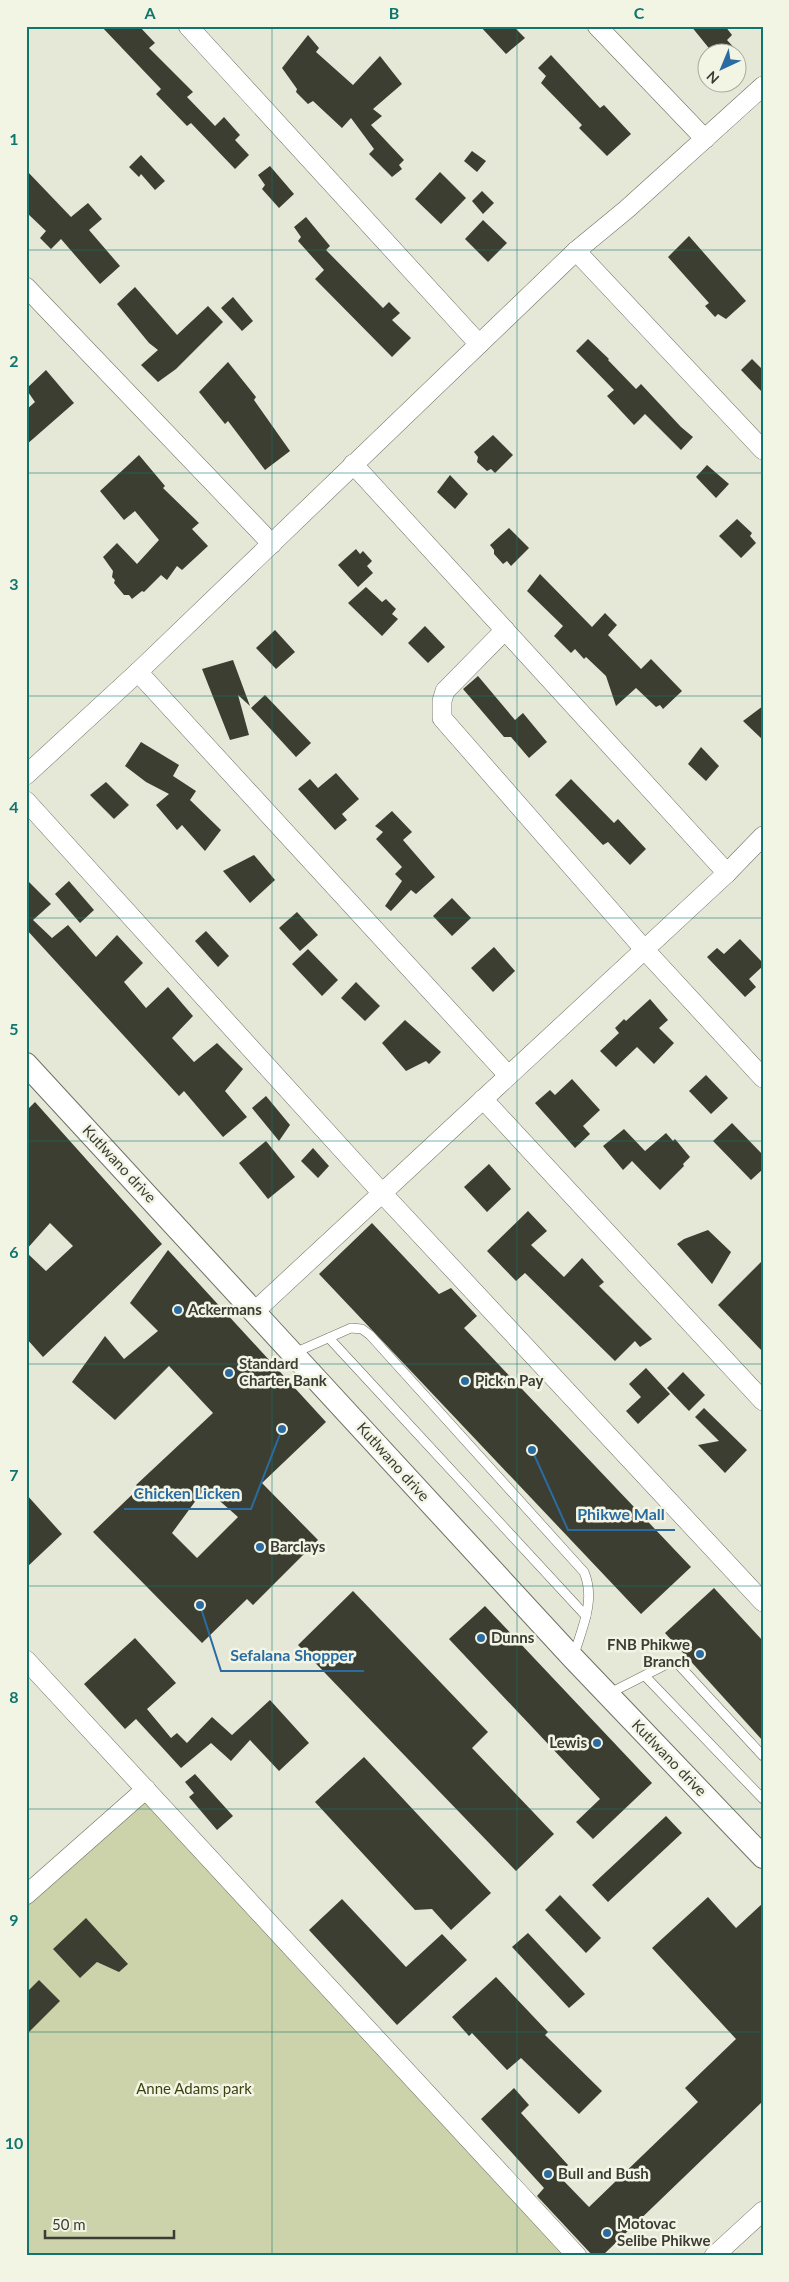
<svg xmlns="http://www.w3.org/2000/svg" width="789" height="2282" viewBox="0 0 789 2282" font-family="Lato,sans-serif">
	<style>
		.green { fill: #ccd2a9 }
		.building { fill: #3c3e31; fill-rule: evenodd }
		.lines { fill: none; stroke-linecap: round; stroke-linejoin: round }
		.service-casing { stroke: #6f7162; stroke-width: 10 }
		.minor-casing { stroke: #6f7162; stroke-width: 20 }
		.tertiary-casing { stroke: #6f7162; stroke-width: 24 }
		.service { stroke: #fff; stroke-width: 9 }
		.minor { stroke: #fff; stroke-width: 19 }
		.tertiary { stroke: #fff; stroke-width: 22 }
		.grid { fill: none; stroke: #0f766e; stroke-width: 1; stroke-opacity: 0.55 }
		.poi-dot { fill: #2a6ca2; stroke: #f2f5e4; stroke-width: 2 }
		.labels { text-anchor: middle; stroke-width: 5; stroke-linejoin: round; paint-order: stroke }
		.street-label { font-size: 15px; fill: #3b3c36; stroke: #f2f5e4 }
		.poi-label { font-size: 15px; font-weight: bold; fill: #3b3c36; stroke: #f2f5e4; text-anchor: start }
		.park-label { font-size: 15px; fill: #3d420f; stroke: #f2f5e4 }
		.leader { fill: none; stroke: #2a6ca2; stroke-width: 2 }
		.callout-dot { fill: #2a6ca2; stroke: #f2f5e4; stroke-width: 2 }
		.callout-label { font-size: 16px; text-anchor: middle; font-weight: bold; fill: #2a6ca2; stroke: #f2f5e4; stroke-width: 5; stroke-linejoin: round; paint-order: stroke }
		.neatline { fill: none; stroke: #0f766e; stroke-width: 2 }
		.grid-label { font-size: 16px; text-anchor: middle; font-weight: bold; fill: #0f766e }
	</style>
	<rect width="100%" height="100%" fill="#e5e7d7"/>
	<path class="green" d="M146 1789 577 2256H26V1893Z"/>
	<g class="building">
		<path d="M101 26H139L155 43 149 48 193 92 187 97 215 126 224 117 240 135 235 140 249 155 235 169 191 123 187 126 156 94 161 89Z"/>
		<path d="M480 26H513L525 38 506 54Z"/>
		<path d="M691 26H725L732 35 727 40 738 52H712Z"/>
		<path d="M308 35 319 48 316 52 353 85 380 56 402 84 373 109 382 116 371 125 404 160 399 165 402 169 392 177 369 154 374 149 351 118 342 128 313 101 308 104 296 92 297 89 282 68Z"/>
		<path d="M551 55 600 108 604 105 631 134 607 156 579 128 582 125 541 83 546 76 538 68Z"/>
		<path d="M472 151 486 161 477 172 464 161Z"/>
		<path d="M141 155 165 181 155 190 141 174 139 177 129 167Z"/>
		<path d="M270 166 294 194 279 208 262 189 265 185 258 175Z"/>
		<path d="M26 170 71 217 88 203 102 219 89 230 120 266 100 284 61 239 51 249 40 238 46 231 26 212Z"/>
		<path d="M440 172 466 198 441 224 415 199Z"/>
		<path d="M482 191 494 203 483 214 472 201Z"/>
		<path d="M306 217 330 246 326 250 383 308 389 302 400 313 392 320 411 338 392 357 315 279 324 270 298 241 301 237 294 227Z"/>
		<path d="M483 220 507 243 488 262 465 239Z"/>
		<path d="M689 236 746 301 726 319 718 314 715 317 705 306 709 303 668 257Z"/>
		<path d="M135 287 177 335 208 306 223 322 176 369 158 382 141 365 158 350 149 343 117 304Z"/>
		<path d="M233 297 253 321 242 331 221 308Z"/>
		<path d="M588 339 609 359 608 360 636 389 641 384 681 427 693 437 681 450 645 414 634 425 607 396 614 390 576 351Z"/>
		<path d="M752 359 763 370V393L741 370Z"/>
		<path d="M228 362 256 397 254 400 290 451 265 470 228 421 225 424 199 392Z"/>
		<path d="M46 370 74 403 26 445V410L35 402 26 389Z"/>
		<path d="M493 435 513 455 495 473 491 469 487 471 477 462 478 457 474 452Z"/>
		<path d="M139 455 165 486 163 488 199 523 192 529 208 546 182 570 177 566 167 580 161 575 144 592 142 591 132 599 129 595H124L114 583 115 580 112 577 113 571 103 557 117 543 137 564 159 540 135 511 124 520 100 491Z"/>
		<path d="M707 465 729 484 716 498 696 477Z"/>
		<path d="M450 475 468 494 455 509 437 492Z"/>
		<path d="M737 519 752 533 750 536 756 543 741 558 719 536Z"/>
		<path d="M509 528 529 548 511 566 507 561 503 564 494 554V550L490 545Z"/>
		<path d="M356 549 360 554 363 551 372 561 367 566 373 573 358 587 338 565Z"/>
		<path d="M540 574 592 627 605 613 617 625 608 635 641 669 651 659 682 691 663 709 660 705 656 707 636 688 616 706 606 676 586 657 584 659 575 649 571 653 554 636 563 626 527 591Z"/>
		<path d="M366 587 382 602 386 599 396 609 392 614 398 619 382 636 348 603Z"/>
		<path d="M425 626 445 647 428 663 408 643Z"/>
		<path d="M275 630 295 652 276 669 256 648Z"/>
		<path d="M233 660 250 706 238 695 249 735 230 740 202 669Z"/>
		<path d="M478 676 515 720 523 713 547 742 529 758 511 737H504L463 689Z"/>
		<path d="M265 695 311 743 296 757 251 708Z"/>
		<path d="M763 706V740L743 721Z"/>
		<path d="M141 742 179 765 173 776 196 791 190 800 221 830 205 851 182 825 177 830 156 805 169 794 146 782 125 766Z"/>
		<path d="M701 747 719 766 706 781 688 764Z"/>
		<path d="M336 773 359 799 342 814 347 820 335 830 298 789 310 779 318 788Z"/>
		<path d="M571 779 614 823 618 819 646 849 630 865 608 842 603 845 555 795Z"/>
		<path d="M106 782 129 805 114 819 90 795Z"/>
		<path d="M392 811 412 832 403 840 435 877 416 894 411 890 391 911 385 906 402 881 395 874 402 867 376 839 383 832 375 826Z"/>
		<path d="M254 855 275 880 250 903 223 871Z"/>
		<path d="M26 879 51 904 33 920 52 938 68 925 96 957 117 935 143 963 124 982 146 1008 168 987 193 1016 172 1038 194 1062 217 1043 243 1069 225 1091 247 1117 223 1137 184 1091 179 1096 26 929Z"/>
		<path d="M69 881 94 910 80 923 55 894Z"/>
		<path d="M452 898 471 918 452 936 433 916Z"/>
		<path d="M297 912 318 935 300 951 279 928Z"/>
		<path d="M206 931 229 956 218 967 195 941Z"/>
		<path d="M740 939 763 963V966L749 979 756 987 745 997 707 957 717 948 724 954Z"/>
		<path d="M494 947 515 971 493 992 471 968Z"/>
		<path d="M308 949 338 980 322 996 292 964Z"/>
		<path d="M356 982 380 1006 365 1021 341 998Z"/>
		<path d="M650 999 668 1020 659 1028 674 1043 654 1064 637 1047 616 1067 600 1051 619 1033 615 1028 624 1019 626 1021Z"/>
		<path d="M405 1020 441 1052 429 1064 426 1061 406 1071 382 1043Z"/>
		<path d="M706 1075 728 1098 711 1114 689 1091Z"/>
		<path d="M572 1079 600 1110 583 1126 590 1134 575 1148 535 1103 550 1090 555 1095Z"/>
		<path d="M266 1096 290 1125 279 1141 252 1108Z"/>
		<path d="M35 1102 162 1244 43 1357 26 1338V1252L46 1271 73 1246 50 1223 26 1250V1111Z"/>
		<path d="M732 1123 763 1155V1169L751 1180 713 1141Z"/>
		<path d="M624 1129 645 1151 666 1133 673 1141 675 1139 690 1157 683 1164 684 1166 660 1190 632 1161 623 1170 603 1146Z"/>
		<path d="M266 1141 295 1177 268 1199 239 1163Z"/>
		<path d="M313 1148 329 1166 318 1178 301 1161Z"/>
		<path d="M489 1164 511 1189 487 1212 464 1187Z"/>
		<path d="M528 1211 547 1231 531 1245 564 1277 582 1258 604 1282 599 1286 652 1339 640 1347 635 1341 615 1361 525 1273 516 1281 487 1251Z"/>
		<path d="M372 1223 439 1294 451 1288 477 1316 464 1328 691 1567 641 1614 319 1274Z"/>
		<path d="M708 1230 731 1252 712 1284 677 1244 684 1239Z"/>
		<path d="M168 1250 326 1422 262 1483 318 1540 253 1605 247 1599 202 1643 93 1532 139 1488 136 1485 213 1413 169 1366 115 1420 72 1382 105 1336 124 1359 158 1331 130 1303ZM205 1488 238 1517 197 1558 172 1533Z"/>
		<path d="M763 1260V1352L718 1305Z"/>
		<path d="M646 1368 670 1394 638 1424 626 1411 641 1397 629 1384Z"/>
		<path d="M683 1372 705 1395 689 1411 667 1388Z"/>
		<path d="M704 1408 747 1450 725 1473 698 1445 719 1441 695 1417Z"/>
		<path d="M26 1494 62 1534 26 1568Z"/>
		<path d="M714 1588 763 1641V1741L665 1633Z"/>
		<path d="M353 1591 488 1732 472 1748 554 1834 516 1871 298 1645Z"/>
		<path d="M485 1606 652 1783 593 1839 576 1822 600 1799 449 1639Z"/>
		<path d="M135 1638 176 1683 147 1709 171 1738 177 1733 187 1743 212 1717 232 1735 270 1700 309 1743 279 1771 250 1740 231 1761 211 1743 181 1768 136 1719 125 1729 84 1684Z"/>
		<path d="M364 1757 491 1893 451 1930 432 1909 415 1910 315 1802Z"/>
		<path d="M195 1774 233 1816 217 1830 189 1797 194 1793 185 1782Z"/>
		<path d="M666 1816 682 1833 608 1902 592 1885Z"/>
		<path d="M560 1895 601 1938 586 1953 545 1910Z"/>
		<path d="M708 1897 736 1928 763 1903V2101L602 2256H593L537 2196 544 2188 481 2119 514 2088 529 2105 521 2113 568 2165 558 2175 589 2207 698 2102 685 2088 736 2039 652 1948Z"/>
		<path d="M342 1899 406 1967 442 1934 467 1960 397 2025 309 1930Z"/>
		<path d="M86 1918 128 1964 119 1972 97 1962 80 1978 53 1949Z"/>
		<path d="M528 1933 585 1994 569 2008 512 1947Z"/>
		<path d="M496 1977 548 2032 545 2035 602 2091 579 2114 521 2058 507 2070 472 2033 469 2036 452 2017Z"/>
		<path d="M39 1980 60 2001 26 2035V1993Z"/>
	</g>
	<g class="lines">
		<g class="service-casing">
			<g id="service">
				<path d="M329 1338 586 1616"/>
				<path d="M294 1353 351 1328 362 1329 370 1335 584 1572C596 1600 582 1628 574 1655"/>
				<path d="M645 1676 763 1799"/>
				<path d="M608 1694 667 1664H678L763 1756"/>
			</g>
		</g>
		<g class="minor-casing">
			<g id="minor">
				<path d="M188 26 479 344"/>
				<path d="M597 26 705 139"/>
				<path d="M576 251 763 450"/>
				<path d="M26 287 272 544"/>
				<path d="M353 464 727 873"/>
				<path d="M505 630 445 691 442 701V718L644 949 763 1078"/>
				<path d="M138 672 508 1075"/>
				<path d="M26 775 138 672 576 251 627 209 763 86"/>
				<path d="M26 801 382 1193 763 1602"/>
				<path d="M483 1099 763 1401"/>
				<path d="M255 1311 727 873 763 836"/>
				<path d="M26 1660 577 2256"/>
				<path d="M26 1895 146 1789"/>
				<path d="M714 2256 763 2211"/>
			</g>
		</g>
		<g class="tertiary-casing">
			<path id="tertiary" d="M26 1064 573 1658 763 1857"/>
		</g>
		<use href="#service" class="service"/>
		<use href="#minor" class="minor"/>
		<use href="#tertiary" class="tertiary"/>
	</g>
	<path class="grid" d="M272 26V2256M517 26V2256M26 250H763M26 473H763M26 696H763M26 918H763M26 1141H763M26 1364H763M26 1586H763M26 1809H763M26 2032H763"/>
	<g class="poi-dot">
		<circle cx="178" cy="1310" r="5"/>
		<circle cx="229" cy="1373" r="5"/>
		<circle cx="465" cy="1381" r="5"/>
		<circle cx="260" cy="1547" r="5"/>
		<circle cx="481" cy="1638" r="5"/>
		<circle cx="700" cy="1654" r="5"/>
		<circle cx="597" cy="1743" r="5"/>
		<circle cx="548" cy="2174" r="5"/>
		<circle cx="607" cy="2233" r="5"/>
	</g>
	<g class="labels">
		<g class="street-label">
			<text transform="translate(119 1164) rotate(47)" y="5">Kutlwano drive</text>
			<text transform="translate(393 1462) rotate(48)" y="5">Kutlwano drive</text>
			<text transform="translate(669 1758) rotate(46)" y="5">Kutlwano drive</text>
		</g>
		<g class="poi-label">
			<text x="188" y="1315">Ackermans</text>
			<text x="239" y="1369">Standard<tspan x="239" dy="17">Charter Bank</tspan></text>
			<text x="475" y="1386">Pick n Pay</text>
			<text x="270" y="1552">Barclays</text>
			<text x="491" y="1643">Dunns</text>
			<text x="690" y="1650" text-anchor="end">FNB Phikwe<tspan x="690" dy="17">Branch</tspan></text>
			<text x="587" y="1748" text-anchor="end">Lewis</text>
			<text x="558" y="2179">Bull and Bush</text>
			<text x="617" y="2229">Motovac<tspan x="617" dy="17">Selibe Phikwe</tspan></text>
		</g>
		<g class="park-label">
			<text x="194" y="2094">Anne Adams park</text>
		</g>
	</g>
	<path class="leader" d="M282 1429L251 1509H124M532 1450L568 1530H675M200 1605L221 1671H364"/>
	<g class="callout-dot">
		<circle cx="282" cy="1429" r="5"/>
		<circle cx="532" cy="1450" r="5"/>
		<circle cx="200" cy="1605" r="5"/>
	</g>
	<g class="callout-label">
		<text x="187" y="1499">Chicken Licken</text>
		<text x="621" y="1520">Phikwe Mall</text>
		<text x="292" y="1661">Sefalana Shopper</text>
	</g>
	<rect width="789" height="2282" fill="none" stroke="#f2f5e4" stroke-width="55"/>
	<g transform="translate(722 68) rotate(224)"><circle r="24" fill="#f2f5e4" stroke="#a9ab9e"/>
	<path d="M0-4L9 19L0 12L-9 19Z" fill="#2a6ca2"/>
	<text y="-8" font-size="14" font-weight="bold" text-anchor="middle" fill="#3b3c36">N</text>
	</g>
	<path d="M45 2230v8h129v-8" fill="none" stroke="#3b3c36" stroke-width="2.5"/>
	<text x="52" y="2230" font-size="15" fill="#3b3c36" stroke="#f2f5e4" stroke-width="4" paint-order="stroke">50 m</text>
	<rect x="28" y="28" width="734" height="2226" class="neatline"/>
	<g class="grid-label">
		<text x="150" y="19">A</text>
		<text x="394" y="19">B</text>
		<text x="639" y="19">C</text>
		<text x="14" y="145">1</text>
		<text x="14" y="367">2</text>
		<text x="14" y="590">3</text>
		<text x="14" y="813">4</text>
		<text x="14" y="1035">5</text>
		<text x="14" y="1258">6</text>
		<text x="14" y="1481">7</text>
		<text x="14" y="1703">8</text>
		<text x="14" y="1926">9</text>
		<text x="14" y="2149">10</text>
	</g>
</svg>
